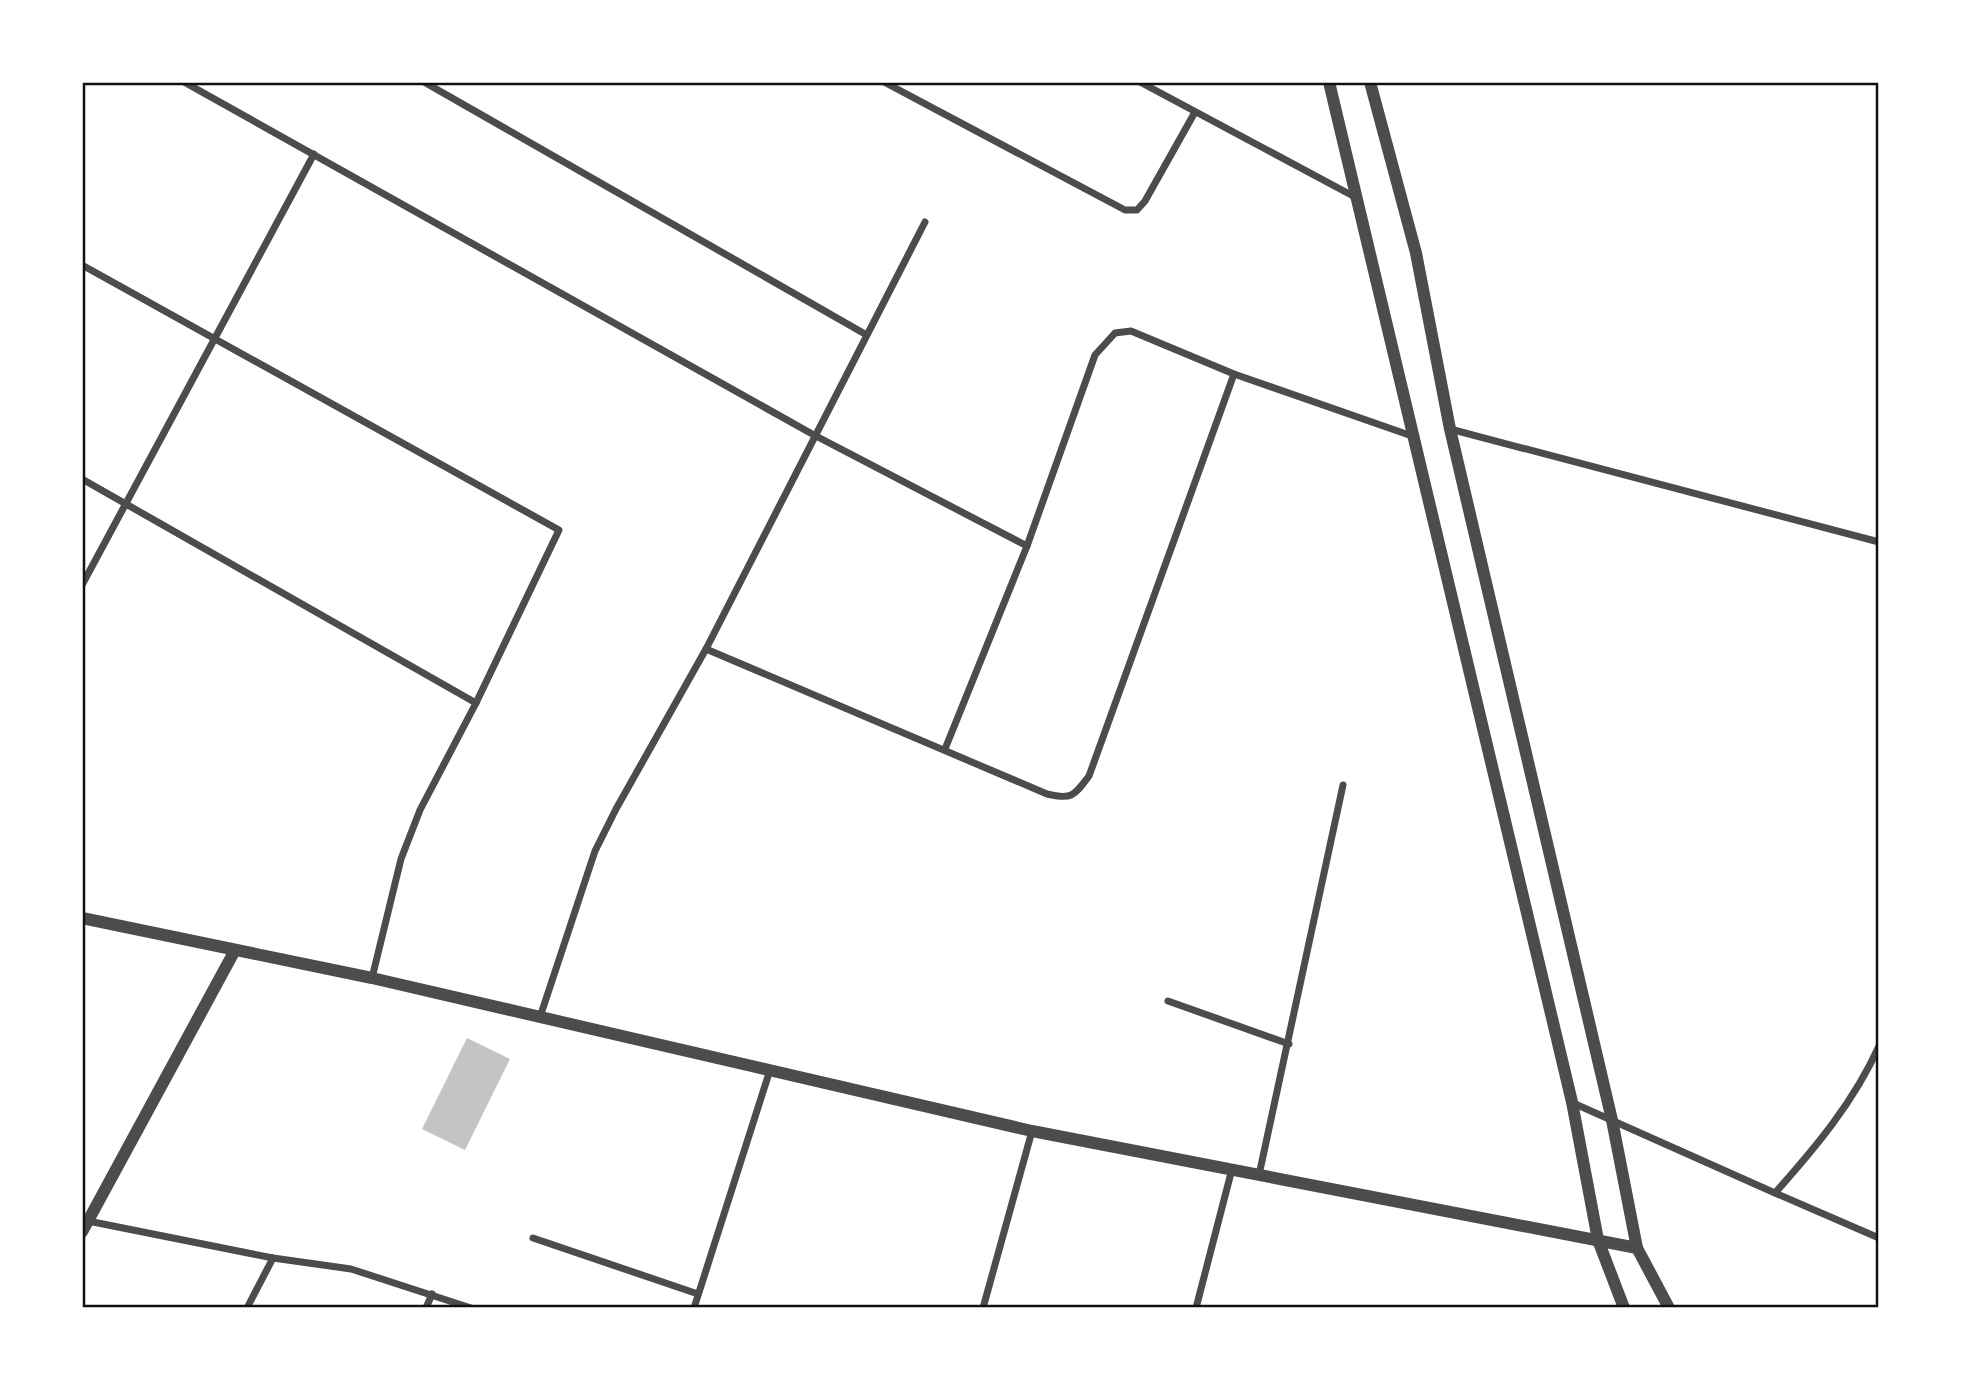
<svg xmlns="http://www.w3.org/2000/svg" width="1961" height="1390" viewBox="0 0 1961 1390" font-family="Figtree,sans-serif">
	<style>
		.building { fill: #c4c4c4 }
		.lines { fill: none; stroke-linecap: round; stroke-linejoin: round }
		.minor { stroke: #4c4c4c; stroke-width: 7 }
		.tertiary { stroke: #4c4c4c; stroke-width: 12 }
		.neatline { fill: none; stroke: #111; stroke-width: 2.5 }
	</style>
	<rect width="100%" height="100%" fill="#fff"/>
	<path class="building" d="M467 1038 510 1059 465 1150 422 1129Z"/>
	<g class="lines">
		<g class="minor">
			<path d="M184 82 814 435 1027 546"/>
			<path d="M424 82 865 334"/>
			<path d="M884 82 1125 210H1137L1145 201 1195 112"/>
			<path d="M1140 82 1355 197"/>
			<path d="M82 265 559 530 476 703 420 810 401 859 372 978"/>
			<path d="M1450 429 1879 542"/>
			<path d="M82 479 476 703"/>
			<path d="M82 585 314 154"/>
			<path d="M706 649 1047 794C1072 800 1074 796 1089 776L1234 374"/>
			<path d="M945 749 1027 546 1095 355 1115 333 1131 331 1234 374 1412 436"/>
			<path d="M1168 1001 1289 1044"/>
			<path d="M540 1017 595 851 616 809 706 649 925 222"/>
			<path d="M1573 1103 1775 1193C1815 1148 1854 1102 1879 1046"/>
			<path d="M1259 1175 1343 785"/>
			<path d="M1775 1193 1879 1238"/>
			<path d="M88 1221 273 1258 351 1269 471 1308"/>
			<path d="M533 1238 698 1294"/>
			<path d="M247 1308 273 1258"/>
			<path d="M426 1308 432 1294"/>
			<path d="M694 1308 770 1070"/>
			<path d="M983 1308 1032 1131"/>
			<path d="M1196 1308 1232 1169"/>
		</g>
		<g class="tertiary">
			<path d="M1329 82 1572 1102 1598 1240 1624 1308"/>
			<path d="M1370 82 1416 253 1450 429 1612 1120 1637 1248 1669 1308"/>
			<path d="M82 918 372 978 1032 1131 1637 1248"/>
			<path d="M82 1232 234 952"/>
		</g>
	</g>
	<rect width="1961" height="1390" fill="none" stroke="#ffffff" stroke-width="168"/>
	<rect x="84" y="84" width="1793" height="1222" class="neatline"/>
</svg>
